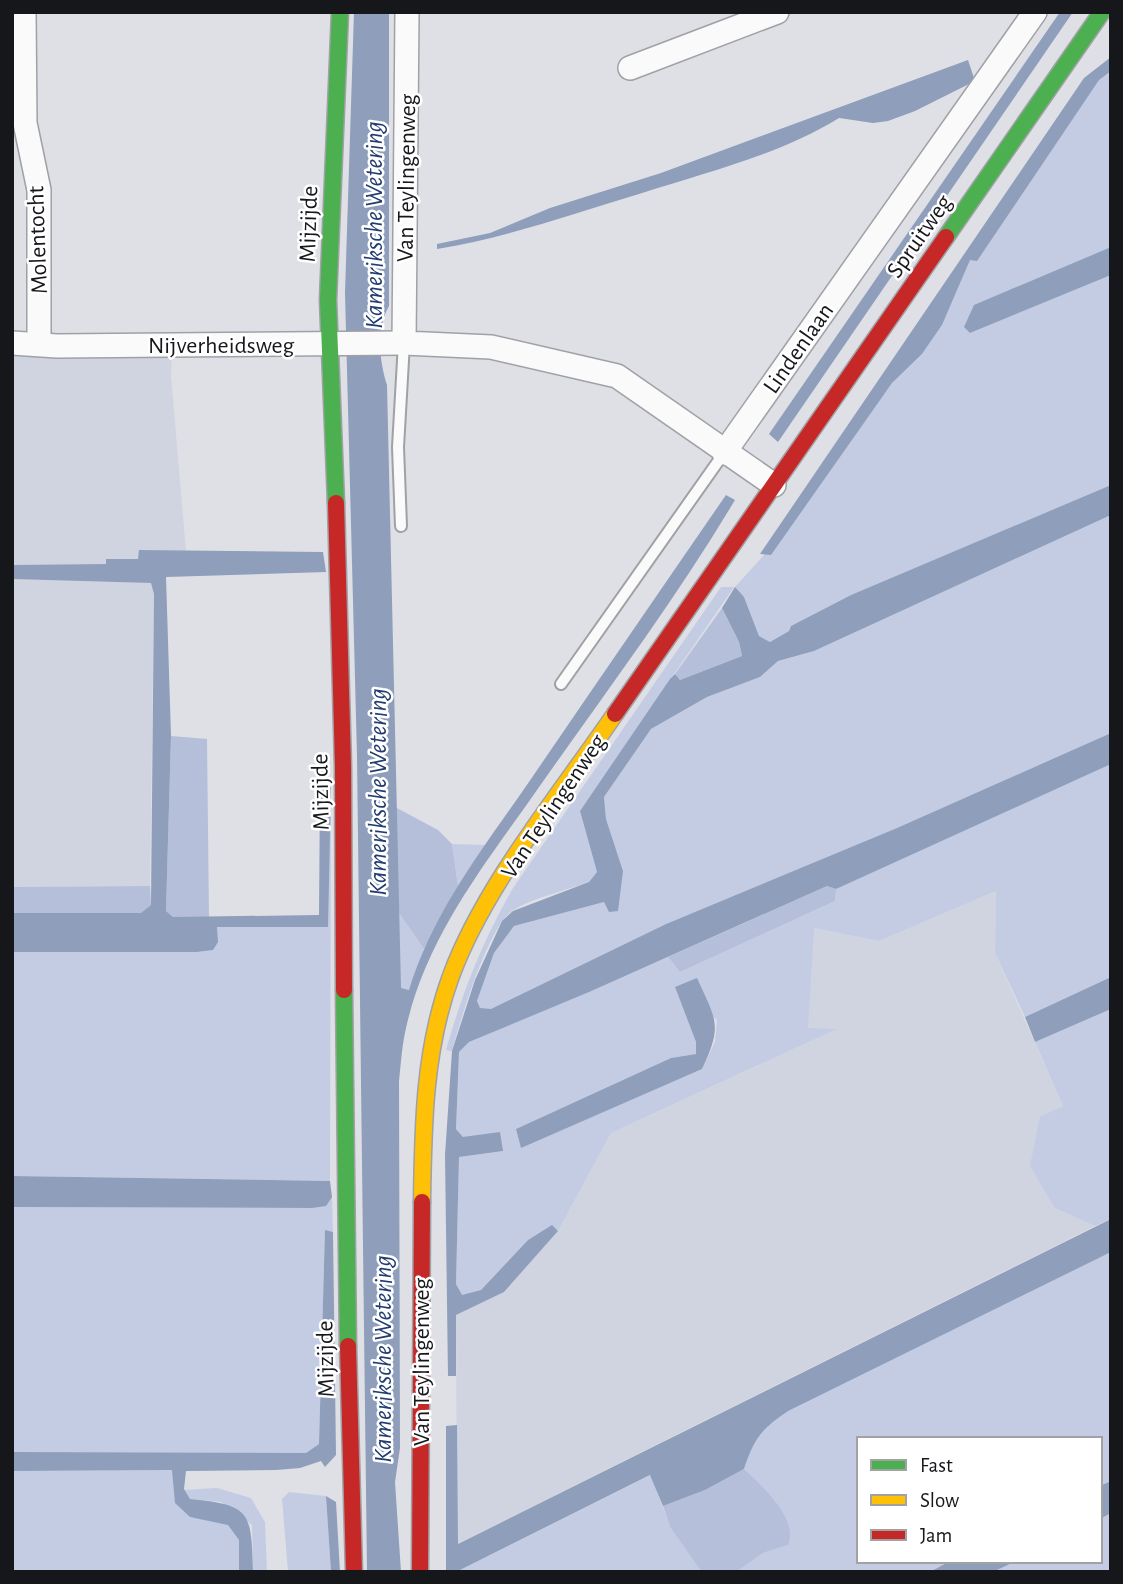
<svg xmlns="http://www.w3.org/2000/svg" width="1123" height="1584" viewBox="0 0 1123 1584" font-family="'Alegreya Sans',sans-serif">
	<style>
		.built { fill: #cfd4e0 }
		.green { fill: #c4cce4; fill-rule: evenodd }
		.forest { fill: #b5bfda }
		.water { fill: #8e9ebb }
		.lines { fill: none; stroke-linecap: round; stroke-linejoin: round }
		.lane-casing { stroke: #9fa1a5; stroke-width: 14 }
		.street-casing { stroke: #9fa1a5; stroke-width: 26 }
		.fast-casing { stroke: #9fa1a5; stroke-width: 19 }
		.slow-casing { stroke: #9fa1a5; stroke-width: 19 }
		.jam-casing { stroke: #9fa1a5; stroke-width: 19 }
		.lane { stroke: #fafafb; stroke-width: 10 }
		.street { stroke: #fafafb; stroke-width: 23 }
		.fast { stroke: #4caf50; stroke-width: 16 }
		.slow { stroke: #ffc107; stroke-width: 16 }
		.jam { stroke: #c62828; stroke-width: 16 }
		.labels { text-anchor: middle; stroke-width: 5; stroke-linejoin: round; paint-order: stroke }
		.street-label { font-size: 24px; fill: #16171b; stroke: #fff }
		.water-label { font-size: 26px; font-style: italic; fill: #213c70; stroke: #fff }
	</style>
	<rect width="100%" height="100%" fill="#dee0e6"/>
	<g class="built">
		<path d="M12 343 172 344 171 376 186 551 139 550V559H106V564L12 565Z"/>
		<path d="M12 579 151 583 154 594 150 886 12 887Z"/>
		<path d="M996 891 995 953 1063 1106 1055 1208 1095 1226 457 1544 456 1315 504 1292 558 1231 611 1133 835 1030 807 1029 813 928 879 941Z"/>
	</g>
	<g class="green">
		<path d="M1111 71V247L975 305 970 333 1111 275V485L851 595 791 626 789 631 770 642 759 636 744 597 734 587 580 811 597 872 589 882C565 891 534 897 512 911 488 927 460 1021 452 1051L446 1050C463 990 482 943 513 888L721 587H735L765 554 892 383 922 354 942 325 970 259 1038 169 1099 79Z"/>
		<path d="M1111 515V733L897 828 666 924 490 1010 480 1008 477 1001 494 953 514 926 604 902 623 871 606 819 604 797 651 729 707 697 760 677 778 661 814 651Z"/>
		<path d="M1111 764V977L1025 1017 995 953 996 891 879 941 814 928 808 1028 837 1029 611 1133 558 1231 552 1226 528 1240 481 1290 462 1296 456 1284 459 1157 503 1151 463 1137 456 1129 459 1052 469 1042 668 957 680 972 835 901 836 889 859 877ZM675 987 717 1020 715 1042 702 1069 521 1147 516 1129 671 1058 696 1054V1042Z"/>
		<path d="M331 787 330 1181 12 1176V952H197L213 950 217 927H327Z"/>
		<path d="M452 844 486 845 458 886Z"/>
		<path d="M399 913 424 949 409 990 400 988Z"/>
		<path d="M1111 1009V1219L1095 1226 1055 1208 1030 1166 1040 1117 1063 1106 1035 1042Z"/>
		<path d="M332 1197 333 1232 325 1231 319 1444 306 1453 12 1452V1207L312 1208Z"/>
		<path d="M1111 1252V1481L1100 1486V1439H859V1561H950L930 1572H733L763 1553 788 1545 780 1509 744 1469C754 1438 761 1429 788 1410Z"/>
		<path d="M172 1470 190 1517 228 1524 239 1540V1572H12V1471Z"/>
		<path d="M651 1475 670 1527 702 1572H456Z"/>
		<path d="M217 1488 251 1498 265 1522 267 1572H253L252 1525 221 1502 190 1499 184 1490Z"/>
		<path d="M289 1492 326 1496 331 1572H288L282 1499Z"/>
		<path d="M1111 1513V1572H993L1016 1561H1100V1519Z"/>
	</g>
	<g class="forest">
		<path d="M722 608 739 642 742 656 680 680 675 674Z"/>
		<path d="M171 736 207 739 209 917H173L166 911Z"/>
		<path d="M395 807 438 830 452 844 458 886 424 949 399 913Z"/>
		<path d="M150 886 151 905 142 913H12V887Z"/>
		<path d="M827 886 836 889 835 901 680 972 668 957Z"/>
		<path d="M744 1469C762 1486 799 1519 788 1545L763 1553 737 1571H701L670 1527 663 1506 705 1490Z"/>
	</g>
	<g class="water">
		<path d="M354 12H389V306C376 328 379 360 387 385L401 988 409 990C433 911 485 846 531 779 596 684 661 589 726 495L735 500C677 597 609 688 544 780 490 858 427 933 406 1028 402 1045 401 1063 399 1081L400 1448 395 1482 401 1572H367L357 755 345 293Z"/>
		<path d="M1060 12H1073L778 442 769 434Z"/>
		<path d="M1111 57V71L1099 80 977 261 970 260 942 325 922 354 892 383 771 555 760 554 1084 78Z"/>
		<path d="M968 60 975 81 915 111 888 121 873 123 839 118C779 155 707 172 639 194 572 214 506 238 437 249V244L490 233 550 208 661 173Z"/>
		<path d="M1111 247V275L970 333 964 327 974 305Z"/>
		<path d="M1111 485V515L814 651 778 661 760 677 707 697 651 729 604 797 606 819 623 871 618 911 609 912 604 902 514 926 494 953 477 1001 480 1008 491 1009 666 924 897 828 1111 733V764L836 889 827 886 589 992 469 1042 459 1052 456 1129 463 1137 500 1132 503 1151 459 1157 456 1284 462 1295 481 1290 528 1240 552 1225 558 1231 504 1292 456 1315V1376H448L445 1155 452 1051 475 980 502 921 513 911 589 882 597 872 580 811 670 679 675 674 680 680 742 656 739 642 722 608 735 587 744 597 759 636 770 642 789 631 791 626 851 595Z"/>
		<path d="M139 550 323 552 326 572 166 577 171 736 166 911 173 917 319 915 320 787 325 785 331 787 328 927H217L218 942 213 950 197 952H12V913H141L151 905 154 594 151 583 12 579V565L106 564V559H138Z"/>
		<path d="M1111 977V1009L1035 1042 1025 1017Z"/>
		<path d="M697 978C716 1020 723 1025 702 1069L521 1148 516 1129 671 1058 696 1054V1042L675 987Z"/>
		<path d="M12 1176 330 1181 332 1197 326 1206 312 1208 12 1207Z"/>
		<path d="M1111 1219V1252L788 1411C761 1429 754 1439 744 1469L705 1490 663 1506 650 1475 456 1572H446V1426L457 1425 458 1544Z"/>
		<path d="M325 1230 333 1232 336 1455 325 1467 321 1461 300 1468 276 1470 186 1471 184 1489 190 1499C252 1505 251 1512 253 1572H239V1540L228 1525 190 1517 175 1503 172 1470 12 1471V1452L306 1453 319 1444Z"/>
		<path d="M1111 1481V1513L1100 1519V1486Z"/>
		<path d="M326 1496 336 1502 340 1572H331Z"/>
		<path d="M950 1561H1016L993 1572H930Z"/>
	</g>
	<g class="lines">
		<g class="lane-casing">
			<g id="lane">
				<path d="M401 526 398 447 404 343"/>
				<path d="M561 684 724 453"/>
			</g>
		</g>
		<g class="street-casing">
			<g id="street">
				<path d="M24 12 25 123 39 190V342"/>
				<path d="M407 12 404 343 491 347 617 376 774 485"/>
				<path d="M630 68 777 12"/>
				<path d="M12 343 57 346 404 343"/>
				<path d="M724 453 1035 12"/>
			</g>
		</g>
		<g class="fast-casing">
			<g id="fast">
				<path d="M946 237 1102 12"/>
				<path d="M336 503 328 300 340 12"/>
				<path d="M344 990 348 1346"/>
			</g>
		</g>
		<g class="slow-casing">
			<path id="slow" d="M422 1202C423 1126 424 1049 451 976 484 886 561 793 615 714"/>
		</g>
		<g class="jam-casing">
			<g id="jam">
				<path d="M336 503 343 767 344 990"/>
				<path d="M615 714 946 237"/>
				<path d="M348 1346 354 1572"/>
				<path d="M420 1572 422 1202"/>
			</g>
		</g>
		<use href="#lane" class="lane"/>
		<use href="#street" class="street"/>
		<use href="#fast" class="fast"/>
		<use href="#slow" class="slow"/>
		<use href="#jam" class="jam"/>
	</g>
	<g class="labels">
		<g class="street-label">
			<text transform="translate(406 178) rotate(-89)" y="8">Van Teylingenweg</text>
			<text transform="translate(308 224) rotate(-88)" y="8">Mijzijde</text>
			<text transform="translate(919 236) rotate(-55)" y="8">Spruitweg</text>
			<text transform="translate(37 240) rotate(-92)" y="8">Molentocht</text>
			<text x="221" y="353">Nijverheidsweg</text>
			<text transform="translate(798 348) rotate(-55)" y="8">Lindenlaan</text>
			<text transform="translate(320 792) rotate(-91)" y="8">Mijzijde</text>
			<text transform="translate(553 806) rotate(-56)" y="8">Van Teylingenweg</text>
			<text transform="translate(325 1359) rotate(-91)" y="8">Mijzijde</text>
			<text transform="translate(421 1362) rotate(-90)" y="8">Van Teylingenweg</text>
		</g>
		<g class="water-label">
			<text transform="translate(373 225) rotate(-90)" y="9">Kameriksche Wetering</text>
			<text transform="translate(377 792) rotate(-90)" y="9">Kameriksche Wetering</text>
			<text transform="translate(382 1359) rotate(-90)" y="9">Kameriksche Wetering</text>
		</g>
	</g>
	<rect width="1123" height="1584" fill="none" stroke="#16171b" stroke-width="28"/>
	<rect x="857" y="1437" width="245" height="126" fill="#ffffff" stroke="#a2a2a4" stroke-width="2"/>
	<rect x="871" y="1460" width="35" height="10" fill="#4caf50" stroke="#a2a2a4" stroke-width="2"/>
	<text x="920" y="1472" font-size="21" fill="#16171b">Fast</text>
	<rect x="871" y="1495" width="35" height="10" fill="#ffc107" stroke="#a2a2a4" stroke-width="2"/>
	<text x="920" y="1507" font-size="21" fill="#16171b">Slow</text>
	<rect x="871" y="1530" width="35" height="10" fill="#c62828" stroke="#a2a2a4" stroke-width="2"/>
	<text x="920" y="1542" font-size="21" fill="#16171b">Jam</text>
</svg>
